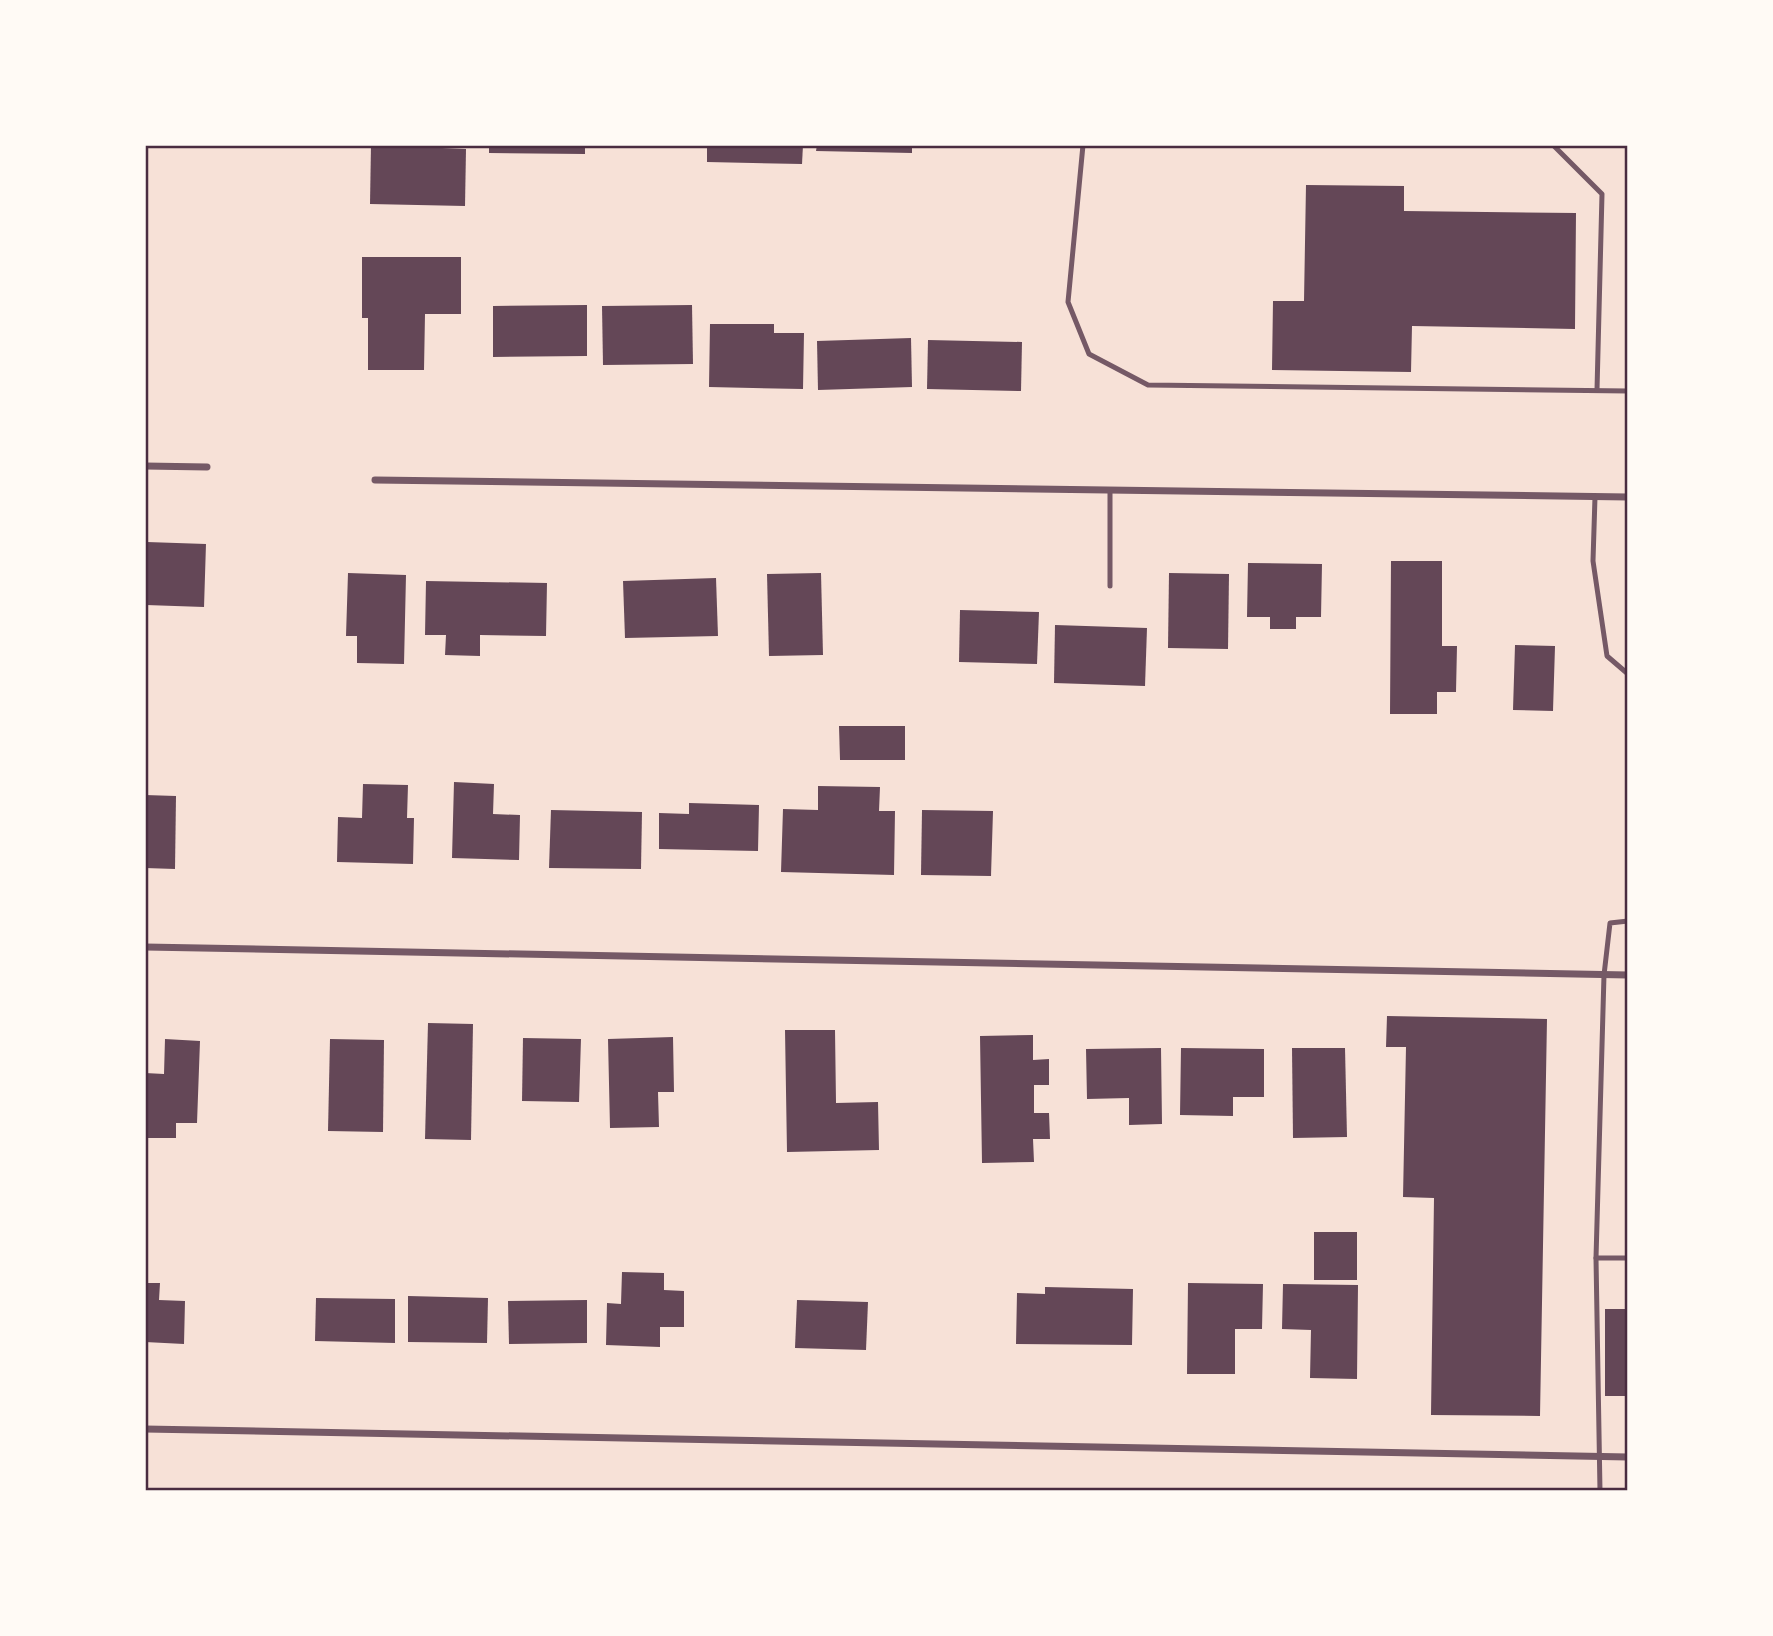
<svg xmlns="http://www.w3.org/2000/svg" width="1773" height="1636" viewBox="0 0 1773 1636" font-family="Jost,sans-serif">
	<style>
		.building { fill: #644757 }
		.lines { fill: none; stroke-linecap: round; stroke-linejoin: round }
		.service { stroke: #755966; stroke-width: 5 }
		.minor { stroke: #755966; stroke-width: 7 }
		.neatline { fill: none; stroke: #4a2c40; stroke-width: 2.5 }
	</style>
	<rect width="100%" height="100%" fill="#f7e1d7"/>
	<g class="building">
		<path d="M371 145 466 149 465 206 370 204Z"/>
		<path d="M489 145H585V154L489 153Z"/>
		<path d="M707 145H803L802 164 707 162Z"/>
		<path d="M817 145H912V153L816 151Z"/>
		<path d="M1306 185 1404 186V211L1576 213 1575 329 1412 326 1411 372 1272 370 1273 301H1304Z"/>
		<path d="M362 257H461V314H425L424 370H368V318H362Z"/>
		<path d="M587 305V356L493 357V306Z"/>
		<path d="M692 305 693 364 603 365 602 306Z"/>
		<path d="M710 324H774V333H804L803 389 709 387Z"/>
		<path d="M911 338 912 387 818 390 817 341Z"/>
		<path d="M928 340 1022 342 1021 391 927 389Z"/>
		<path d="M147 542 206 544 204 607 146 605Z"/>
		<path d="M1391 561H1442V646H1457L1456 692H1437V714H1390Z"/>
		<path d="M1248 563 1322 564 1321 617H1296V629H1270V617H1247Z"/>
		<path d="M348 573 406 575 404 664 357 663V636H346Z"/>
		<path d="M821 573 823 655 769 656 767 574Z"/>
		<path d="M1169 573 1229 574 1228 649 1168 648Z"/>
		<path d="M716 578 718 636 625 638 623 581Z"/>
		<path d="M426 581 547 583 546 636 480 635V656L445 655 446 635H425Z"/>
		<path d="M960 610 1039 612 1037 664 959 662Z"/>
		<path d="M1055 625 1147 628 1145 686 1054 683Z"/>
		<path d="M1515 645 1555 646 1553 711 1513 710Z"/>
		<path d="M839 726H905V760H840Z"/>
		<path d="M454 782 494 784 493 814 520 815 519 860 452 858Z"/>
		<path d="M363 784 408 785 407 818H414L413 864 337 862 338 817 362 818Z"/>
		<path d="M818 786 880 787 879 811H895L894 875 781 872 783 809 818 810Z"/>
		<path d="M145 795 176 796 175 869 145 868Z"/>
		<path d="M689 803 759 805 758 851 659 849V813L689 814Z"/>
		<path d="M551 810 642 812 641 869 549 868Z"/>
		<path d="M922 810 993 811 991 876 921 875Z"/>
		<path d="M1387 1016 1547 1019 1540 1416 1431 1415 1434 1198 1403 1197 1406 1047H1386Z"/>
		<path d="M428 1023 473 1024 471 1140 425 1139Z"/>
		<path d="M785 1030H835L836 1103 878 1102 879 1150 787 1152Z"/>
		<path d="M1033 1035V1060L1049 1059V1085H1034V1113H1049L1050 1139H1033L1034 1162 982 1163 980 1036Z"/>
		<path d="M673 1037 674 1092H658L659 1127 610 1128 608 1039Z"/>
		<path d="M523 1038 581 1039 579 1102 522 1101Z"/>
		<path d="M165 1039 200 1041 197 1123H176V1138H147L145 1073 164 1074Z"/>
		<path d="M330 1039 384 1040 383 1132 328 1131Z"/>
		<path d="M1161 1048 1162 1124 1129 1125V1098L1087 1099 1086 1049Z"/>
		<path d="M1181 1048 1264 1049V1097H1233V1116L1180 1115Z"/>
		<path d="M1292 1048H1345L1347 1137 1293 1138Z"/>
		<rect x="1314" y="1232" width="43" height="48"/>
		<path d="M622 1272 664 1273V1290L684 1291V1327H660V1347L606 1345 607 1303 621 1304Z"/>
		<path d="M145 1283H160L159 1300 185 1301 184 1344 145 1342Z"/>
		<path d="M1188 1283 1263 1284 1262 1329H1235V1374H1187Z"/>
		<path d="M1283 1284 1358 1285 1357 1379 1310 1378 1311 1330 1282 1329Z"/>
		<path d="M1045 1287 1133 1289 1132 1345 1016 1344 1017 1293 1045 1294Z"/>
		<path d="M408 1296 488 1298 487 1343 408 1342Z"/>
		<path d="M316 1298 395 1299V1343L315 1341Z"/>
		<path d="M587 1300V1343L509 1344 508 1301Z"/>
		<path d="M797 1300 868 1302 866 1350 795 1348Z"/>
		<rect x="1605" y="1309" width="23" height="87"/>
	</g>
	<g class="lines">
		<g class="service">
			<path d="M1083 145 1068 302 1089 354 1148 385 1628 391"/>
			<path d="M1553 145 1602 194 1597 390"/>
			<path d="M1110 490V586"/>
			<path d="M1595 497 1593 561 1607 656 1628 674"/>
			<path d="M1596 1258H1628"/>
			<path d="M1600 1491 1596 1258 1604 975 1610 923 1628 921"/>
		</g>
		<g class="minor">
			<path d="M145 466 207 467"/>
			<path d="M375 480 1628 497"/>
			<path d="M145 947 1628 975"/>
			<path d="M145 1429 1628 1457"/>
		</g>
	</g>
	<rect width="1773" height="1636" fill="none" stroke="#fffaf5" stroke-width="294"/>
	<rect x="147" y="147" width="1479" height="1342" class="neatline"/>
</svg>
